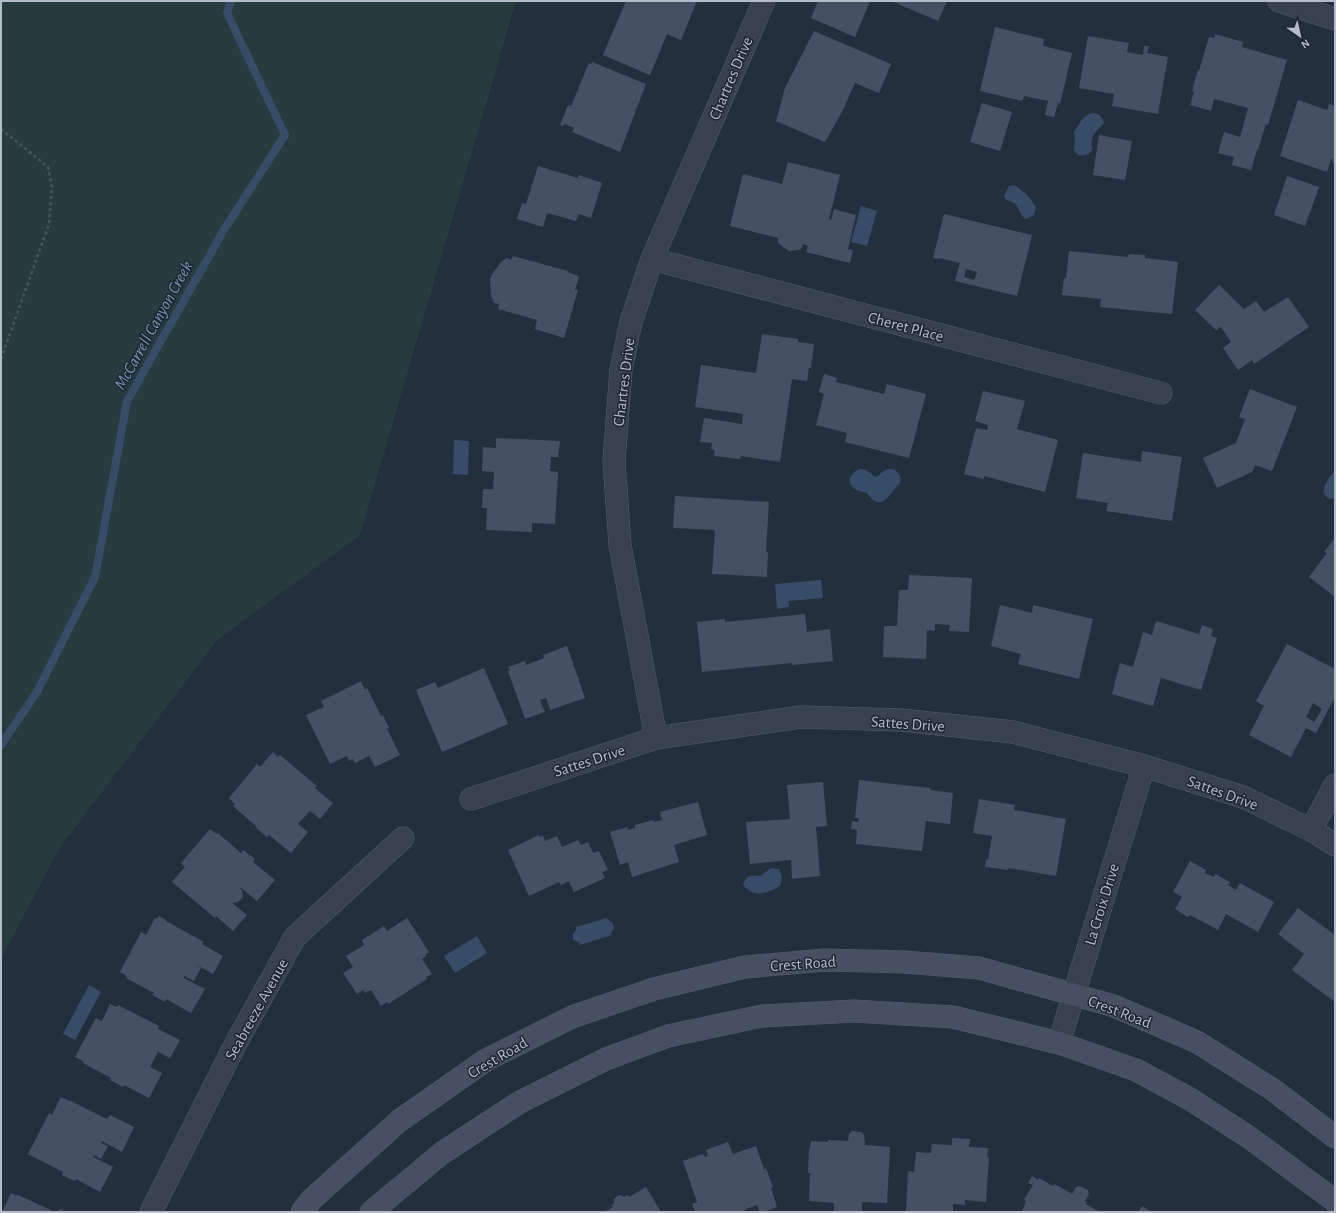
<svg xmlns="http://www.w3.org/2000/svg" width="1336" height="1213" viewBox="0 0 1336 1213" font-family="'Alegreya Sans',sans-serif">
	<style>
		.green { fill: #263c3f }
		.water { fill: #394c67 }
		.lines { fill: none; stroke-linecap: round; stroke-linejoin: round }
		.stream { stroke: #394c67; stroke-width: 8 }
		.building { fill: #455162; fill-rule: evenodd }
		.street-casing { stroke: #565f6c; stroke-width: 23 }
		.secondary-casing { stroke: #565f6c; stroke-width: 23 }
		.path { stroke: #44595c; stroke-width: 2.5; stroke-dasharray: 3 3; stroke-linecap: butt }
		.street { stroke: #38414e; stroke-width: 22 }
		.secondary { stroke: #465061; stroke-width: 22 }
		.labels { text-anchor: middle; stroke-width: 3; stroke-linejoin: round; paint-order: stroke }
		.street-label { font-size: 16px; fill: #b4bcc9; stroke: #1d2633 }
		.water-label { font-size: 17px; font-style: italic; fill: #7c92b1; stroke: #1d2633 }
	</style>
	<rect width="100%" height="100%" fill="#242f3e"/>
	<path class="green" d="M1 1H516L360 535 216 641 59 849 1 959Z"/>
	<g class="water">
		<path d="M1091 113C1099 113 1101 115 1104 123 1100 128 1092 134 1092 140 1091 143 1092 147 1092 150 1088 155 1085 156 1078 155L1074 150 1075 138 1074 132 1083 118Z"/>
		<path d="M1014 185C1024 191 1031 198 1036 208L1034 215 1026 219C1019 215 1021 211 1017 206 1014 202 1009 201 1005 199L1004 196 1009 186Z"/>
		<path d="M861 206 877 211 867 246 851 242Z"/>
		<path d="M454 440 469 441 468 475 453 474Z"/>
		<path d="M860 469 866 470 875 477C881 475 884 468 891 469 897 469 902 476 900 482 899 486 895 488 893 491 884 504 877 507 867 493 863 492 858 491 855 489 845 482 851 472 860 469Z"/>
		<path d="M1335 470V498L1329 499C1317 490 1329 479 1335 470Z"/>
		<path d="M821 580 823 598 788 601 789 607 777 609 775 584Z"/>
		<path d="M771 868 779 869 782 877 780 886C767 894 754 898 743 885 746 875 751 875 760 876Z"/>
		<path d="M607 918 608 920 612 922 614 928 611 933 612 935 580 945 579 942 573 940V934L576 930V927Z"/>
		<path d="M477 936 487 953 455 973 444 956Z"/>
		<path d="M89 985 101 992 75 1040 63 1034Z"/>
	</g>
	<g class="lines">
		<path class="stream" d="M1 745 37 692 95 577 127 401 225 228 285 135 227 13 231 1"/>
	</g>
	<g class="building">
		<path d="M626 1H697L681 40 667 34 650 75 603 55Z"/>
		<path d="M818 1H870L855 37 811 18Z"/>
		<path d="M891 1H947L938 21Z"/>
		<path d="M995 27 1044 39 1043 46 1072 53 1060 104 1058 103 1054 117 1045 115 1048 101 1024 96 1022 101 980 91Z"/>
		<path d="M814 31 891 64 879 93 855 83 842 112 825 142 776 121 785 88Z"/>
		<path d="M1215 34 1243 42 1242 47 1287 60 1268 125 1266 124 1258 150H1257L1251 170 1232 165 1234 157 1218 153 1224 132 1240 137 1248 108 1214 99 1211 111 1190 105 1194 92 1192 91 1198 70 1199 71 1209 37 1214 38Z"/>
		<path d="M1088 36 1129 43 1127 52 1143 55 1144 46H1149L1147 53 1168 57 1158 114 1112 106 1114 94 1079 88Z"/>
		<path d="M592 62 646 84 620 152 572 132 574 128 565 124 563 126 560 125 568 105 571 106 589 63 591 64Z"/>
		<path d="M1298 100 1327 110 1329 104 1335 106V163L1332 162 1333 160 1331 159 1327 172 1280 156Z"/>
		<path d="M982 103 1012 112 1000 151 970 142Z"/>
		<path d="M1099 135 1132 141 1125 180 1093 175Z"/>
		<path d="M788 162 840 175 829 219 831 220 834 209 856 215 848 249 853 250 850 263 806 252 808 246 803 244 802 248 798 250 789 251 779 244 778 242V238L730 226 743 174 782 184Z"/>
		<path d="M538 166 578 178 579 175 602 183 591 218 579 214 576 221 547 213 543 227 517 219 522 203 526 204Z"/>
		<path d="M1287 176 1319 187 1305 226 1274 215Z"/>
		<path d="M944 214 1032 235 1017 296 955 281 960 263 939 258V259L933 258ZM966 269 977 272 974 280 964 277Z"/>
		<path d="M1069 251 1128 257 1129 254 1145 255V258L1178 262 1172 314 1100 307 1101 299 1062 295 1064 278 1066 279Z"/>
		<path d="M513 256 568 271 567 272 579 276 575 290H578L564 338 535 329 537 320 498 309 499 304 494 303 491 295 490 280 492 274 502 261 507 258 511 260Z"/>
		<path d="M1219 285 1244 309 1256 301 1264 312 1288 297 1309 327 1254 364 1252 360 1238 370 1223 348 1231 342 1221 327 1216 330 1195 310Z"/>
		<path d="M762 334 798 339V342L814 344 811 368H809L807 381 792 379 780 462 741 456 740 459 714 456 715 450 711 449 712 443 700 442 704 418 742 424 743 414 695 407 701 365 756 373Z"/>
		<path d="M824 374 837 378 836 382 884 394 887 384 926 394 909 458 845 442 847 433 816 425 824 394 819 392Z"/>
		<path d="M1250 389 1297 407 1272 471 1255 465 1252 472 1217 488 1203 458 1236 443 1245 419 1239 417Z"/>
		<path d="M983 391 1025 401 1017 429 1058 440 1045 492 984 476V479L964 474 976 428 987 430 988 425 975 421Z"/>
		<path d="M496 438 560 441 558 457H551L550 471 558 472 555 524 532 523V532L486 530 487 508H482L483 489H493L494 472 482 471 483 447 496 448Z"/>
		<path d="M1142 451 1182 457 1172 521 1106 511 1108 503 1076 498 1083 453 1141 462Z"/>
		<path d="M675 496 769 502 766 552H768L767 577 712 574 715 530 673 528Z"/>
		<path d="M1335 538V597L1309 577 1327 553 1324 552Z"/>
		<path d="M909 575 972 578 969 632 949 631 950 625 935 624V631L927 630 926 659 883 657 884 626H897L899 590H908Z"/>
		<path d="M1000 605 1032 613 1033 605 1093 619 1079 679 1018 664 1021 654 991 646Z"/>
		<path d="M805 614 807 632 830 629 833 661 792 665V663L702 672 697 622 725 619V622Z"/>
		<path d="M1156 621 1199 634 1202 625 1213 629 1211 636 1217 638 1201 690 1161 678 1153 706 1112 694 1120 663 1133 667 1143 632 1152 635Z"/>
		<path d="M1287 644 1335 669V697L1316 733 1306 728 1291 757 1249 735 1264 706 1256 701ZM1313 703 1322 709 1314 722 1306 717Z"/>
		<path d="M567 646 585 698 550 710 546 698 540 700 545 712 525 719 508 671H510L508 667 525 661 526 665 544 658 543 655Z"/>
		<path d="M484 668 508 724 442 752 416 690 435 682 438 688Z"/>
		<path d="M361 681 365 690 367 688 381 716 383 715 389 728 387 729 400 755 375 767 369 756 355 763 353 759 349 761 347 756 330 764 306 715 324 707 321 701Z"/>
		<path d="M273 752 278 757 280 755 317 786 315 788 333 803 320 819 310 811 298 824 308 832 291 853 269 835 267 837 256 828 257 827 233 806 235 804 229 798 257 764 260 767Z"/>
		<path d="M859 780 930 788V790L953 793 950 824 926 821 922 851 856 844 857 830 851 829 852 821 858 822 859 818H855Z"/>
		<path d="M823 782 827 826 816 827 820 876 792 879 791 860 750 864 746 822 790 819 787 785Z"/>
		<path d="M979 799 1015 805 1014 810 1066 819 1056 876 1008 868V870L985 867 986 859 988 860 992 836 973 833Z"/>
		<path d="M698 802 707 835 674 845 679 862 632 877 628 862 620 865 610 832 628 827V830L635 828V825L653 820 654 822 662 820 660 812Z"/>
		<path d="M210 829 217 834 218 833 241 853 243 850 255 859 253 862 275 880 257 901 240 887H239L242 890 243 897 238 902 232 903 247 915 233 931 216 916 215 918 172 882 185 867 181 863Z"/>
		<path d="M539 835 540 837 543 836 545 841 557 836 562 847 578 840 581 845 588 842 593 853 599 851 608 870 602 872 605 878 574 892 569 881 561 885 559 882 529 896 508 850Z"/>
		<path d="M1190 861 1206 870 1205 873 1214 877 1215 874 1230 882 1228 885 1236 890 1240 883 1274 902 1258 932 1226 914 1218 930 1190 915 1188 917 1175 909 1182 897 1173 892Z"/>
		<path d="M1298 908 1335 935V1002L1292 970 1304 954 1278 934Z"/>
		<path d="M159 916 166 920V921L204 942 202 944 223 956 213 974 193 963 201 968 194 981 184 976V978L205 989 191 1013 166 999 165 1002 152 995 154 993 126 978 127 976 120 972 141 932 146 935 155 918 157 919Z"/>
		<path d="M407 918 429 952 425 955 426 956 422 959 432 974 426 977 427 979 388 1004 387 1002 381 1006 371 990 365 993 363 990 357 994 343 973 353 967 346 956 364 945 362 940 384 926 387 931Z"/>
		<path d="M110 1004 117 1007 118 1005 159 1026 158 1029 180 1040 170 1058 158 1052 150 1067 162 1073 149 1098 124 1085 123 1087 110 1080 111 1078 83 1063V1061L75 1057 96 1018 102 1021Z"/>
		<path d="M61 1097 69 1101V1100L107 1119 110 1115 134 1127 122 1152 102 1141 101 1143 108 1146 101 1159 94 1155 93 1157 113 1167 100 1192 76 1179 74 1181 62 1175 63 1172 28 1154 49 1113 52 1115Z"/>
		<path d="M852 1131 861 1132 864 1135 865 1145 890 1147 887 1203 862 1202V1212H834V1203L809 1201 810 1173H808L809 1148 810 1149 811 1141 828 1142V1140L848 1141 849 1134Z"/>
		<path d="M952 1138 970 1139 969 1147 988 1148 987 1157 989 1158 986 1202 965 1200V1205L953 1204V1212H906L908 1171 914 1172 916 1152 931 1153 932 1144 952 1145Z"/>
		<path d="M728 1142 733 1154 756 1146 764 1169 766 1168 773 1187 771 1188 777 1207 763 1212H760L757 1205 744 1210 745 1212H695L692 1204 697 1202 683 1161 703 1154 705 1157 708 1156 706 1150Z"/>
		<path d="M1032 1176 1038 1180 1039 1178 1053 1186 1055 1184 1072 1194 1076 1187 1079 1186 1088 1190 1089 1194 1085 1201 1087 1202 1086 1204 1100 1212H1022L1026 1201 1024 1200 1033 1185 1028 1183Z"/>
		<path d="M646 1187 661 1212H604L613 1207 611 1205 614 1204V1199L617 1196 621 1195 624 1197 628 1195 629 1197Z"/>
		<path d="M11 1193 18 1196V1195L55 1212H1V1210H3Z"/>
		<path d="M1142 1206 1151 1212H1138Z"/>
		<path d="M60 1209 67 1212H58Z"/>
	</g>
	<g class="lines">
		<g class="street-casing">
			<g id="street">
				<path d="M1279 1 1335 19"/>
				<path d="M652 259 1161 393"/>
				<path d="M656 738 620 545 614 461 621 370 631 322 652 259 764 1"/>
				<path d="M471 799 656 738 801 717 901 720 1013 732 1144 766 1243 797 1311 830 1335 845"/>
				<path d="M1311 830 1335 785"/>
				<path d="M1059 1043 1144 766"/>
				<path d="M151 1212 236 1043 295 937 403 838"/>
			</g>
		</g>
		<g class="secondary-casing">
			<g id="secondary">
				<path d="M302 1212 311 1200 399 1121 486 1060 572 1017 654 989 745 967 825 960 904 962 979 968 1114 1006 1197 1042 1272 1089 1335 1137"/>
				<path d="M371 1212 442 1153 520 1102 606 1059 668 1036 762 1016 854 1011 953 1017 1059 1043 1136 1070 1190 1099 1250 1138 1335 1201"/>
			</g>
		</g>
		<path class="path" d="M1 129 48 167 52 187 49 224 1 359"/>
		<use href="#street" class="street"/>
		<use href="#secondary" class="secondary"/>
	</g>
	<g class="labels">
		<g class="street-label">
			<text transform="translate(730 78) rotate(-67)" y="6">Chartres Drive</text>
			<text transform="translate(906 326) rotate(15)" y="6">Cheret Place</text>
			<text transform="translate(623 382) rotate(-83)" y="6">Chartres Drive</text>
			<text transform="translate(908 723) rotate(4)" y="6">Sattes Drive</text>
			<text transform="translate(589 760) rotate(-18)" y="6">Sattes Drive</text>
			<text transform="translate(1223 792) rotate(20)" y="6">Sattes Drive</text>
			<text transform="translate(1101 904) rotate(-73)" y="6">La Croix Drive</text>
			<text transform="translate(803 963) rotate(-4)" y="6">Crest Road</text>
			<text transform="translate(256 1009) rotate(-61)" y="6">Seabreeze Avenue</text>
			<text transform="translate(1120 1011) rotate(21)" y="6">Crest Road</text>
			<text transform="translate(497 1057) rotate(-30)" y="6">Crest Road</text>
		</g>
		<g class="water-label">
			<text transform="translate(153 325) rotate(-61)" y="6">McCarrell Canyon Creek</text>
		</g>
	</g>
	<rect width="1336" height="1213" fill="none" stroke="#b4bcc9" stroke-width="4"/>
	<g transform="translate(1300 36) rotate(146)" stroke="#1d2633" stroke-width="3" paint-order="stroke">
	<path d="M0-3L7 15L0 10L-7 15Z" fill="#b4bcc9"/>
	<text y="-6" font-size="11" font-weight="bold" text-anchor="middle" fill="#b4bcc9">N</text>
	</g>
</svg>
